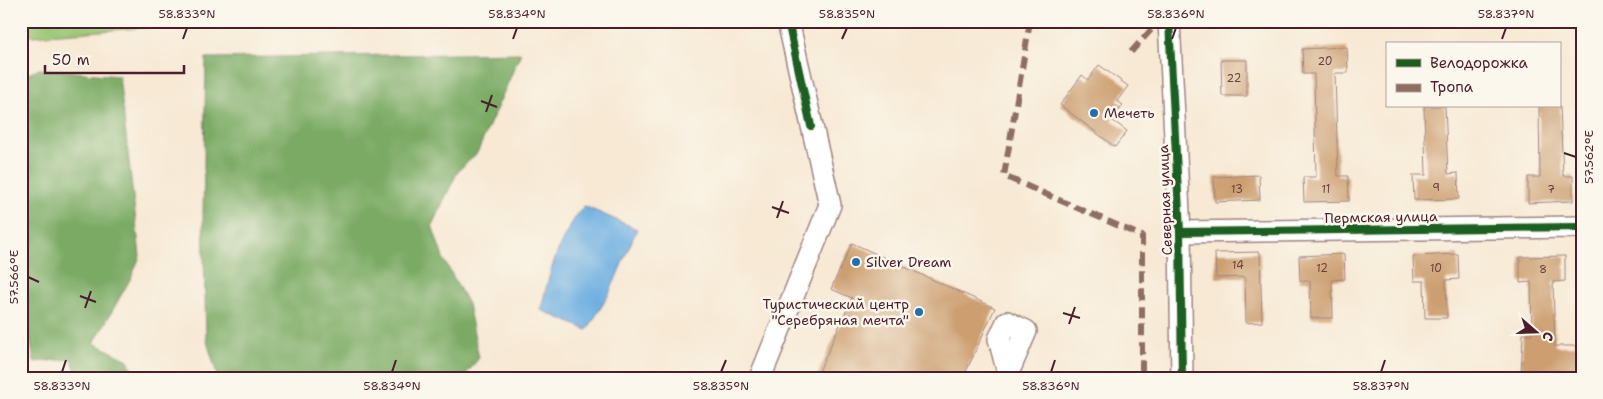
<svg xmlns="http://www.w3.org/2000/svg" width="1603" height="399" viewBox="0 0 1603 399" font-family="'Shantell Sans',sans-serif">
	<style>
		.green { fill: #99c572; stroke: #72724e }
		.forest { fill: #7aaa64; stroke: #626448 }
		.water { fill: #6dafe1; stroke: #5c6786 }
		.building { fill: #cc9e6f }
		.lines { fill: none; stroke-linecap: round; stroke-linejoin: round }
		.minor-casing { stroke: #a08480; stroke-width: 24 }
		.minor { stroke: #fff; stroke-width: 21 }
		.quiet { stroke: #8d6e63; stroke-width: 6; stroke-dasharray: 12 6; stroke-linecap: butt }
		.cycleway-casing { stroke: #fbf7ec; stroke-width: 11 }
		.cycleway { stroke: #1b5e20; stroke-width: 8 }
		.ticks { fill: none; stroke: #4a1f2b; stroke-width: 2 }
		.poi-dot { fill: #1f6fb2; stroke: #fbf7ec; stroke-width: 2 }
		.labels { text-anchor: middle; stroke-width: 5; stroke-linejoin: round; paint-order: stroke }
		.number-label { font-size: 11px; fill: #6a3f3c }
		.poi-label { font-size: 14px; fill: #4a1f2b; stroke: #fbf7ec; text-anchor: start }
		.street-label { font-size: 14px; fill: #4a1f2b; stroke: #fbf7ec }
		.neatline { fill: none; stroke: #4a1f2b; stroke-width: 2 }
		.ticks-label { font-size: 12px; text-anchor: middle; fill: #4a1f2b }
	</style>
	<rect width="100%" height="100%" fill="#fbf7ec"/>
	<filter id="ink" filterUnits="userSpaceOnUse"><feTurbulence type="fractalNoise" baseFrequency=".02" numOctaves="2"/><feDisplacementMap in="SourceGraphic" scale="10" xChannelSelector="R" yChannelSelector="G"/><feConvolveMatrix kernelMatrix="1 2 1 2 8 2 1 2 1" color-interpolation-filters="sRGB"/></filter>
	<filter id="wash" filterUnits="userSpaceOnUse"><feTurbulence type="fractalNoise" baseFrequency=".0096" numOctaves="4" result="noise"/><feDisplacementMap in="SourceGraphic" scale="20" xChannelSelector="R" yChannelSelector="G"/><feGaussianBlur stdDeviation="1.12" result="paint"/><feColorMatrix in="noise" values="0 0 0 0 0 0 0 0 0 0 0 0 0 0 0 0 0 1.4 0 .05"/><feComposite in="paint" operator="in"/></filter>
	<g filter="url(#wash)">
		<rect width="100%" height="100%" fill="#f7e9d4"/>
		<path class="green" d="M21 21H237L33 36 21 29Z"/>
		<g class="forest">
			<path d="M521 53 477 153 458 171 432 225 443 258 468 304 479 358 463 378H218L206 338 203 215 206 58Z"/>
			<path d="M38 69 119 76 140 256 132 276 94 343 128 360 136 378H78L72 359 34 362 28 325 21 328V78Z"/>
		</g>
		<path class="water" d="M584 206 637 229 608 296 587 330 541 310C549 273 559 236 584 206Z"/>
		<g id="blocks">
			<g class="building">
				<path d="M1347 47 1348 73H1335L1338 176H1348L1349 201 1304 202 1303 177H1316L1314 74H1303L1302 49Z"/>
				<path d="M1221 60H1247V96H1222Z"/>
				<path d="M1099 65 1128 86 1117 101 1123 105 1112 120 1127 131 1115 147 1060 105 1082 75 1088 80Z"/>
				<path d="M1424 106H1445L1448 174 1458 173 1459 199 1414 200 1413 175H1426Z"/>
				<path d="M1539 106H1560L1563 176H1573V201L1528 203V177H1540Z"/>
				<path d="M1259 175 1260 200 1215 202 1214 177Z"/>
				<path d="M852 243 995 308 963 378H816L852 298 831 289Z"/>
				<path d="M1260 252 1262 322 1246 323 1245 277 1216 278 1215 253Z"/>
				<path d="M1344 254 1345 279 1332 280 1333 318H1311L1310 281H1300L1299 256Z"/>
				<path d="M1458 254 1459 279 1446 280 1447 318H1425L1424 281H1414L1413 256Z"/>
				<path d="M1565 256V281L1553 282 1555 346H1576V378L1521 376 1523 334H1532L1531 282 1520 283V257Z"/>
			</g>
		</g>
	</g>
	<g filter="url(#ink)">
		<use href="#blocks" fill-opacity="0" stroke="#a08480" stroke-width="1"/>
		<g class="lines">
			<g class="minor-casing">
				<g id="minor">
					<path d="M1169 21 1180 232 1182 378"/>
					<path d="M1180 232 1582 227"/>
					<path d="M760 378 830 205 788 21"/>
					<path d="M1006 378 1008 373 1026 331 1007 322 999 339 1008 373"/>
				</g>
			</g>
			<use href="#minor" class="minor"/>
			<g class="quiet">
				<path d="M1030 21 1004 176 1142 236V378"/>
				<path d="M1131 52 1159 21"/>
				<path d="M21 373 26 378"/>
			</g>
			<g class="cycleway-casing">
				<g id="cycleway">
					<path d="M788 21 811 126"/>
					<path d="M1169 21 1180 232 1182 378"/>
					<path d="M1180 232 1582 227"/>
				</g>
			</g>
			<use href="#cycleway" class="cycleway"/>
		</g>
	</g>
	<path class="ticks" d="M183 39 187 28M513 39 517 28M842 39 847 28M1172 39 1176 28M1502 39 1506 28M481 101 497 107M486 112 492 95M1564 153 1576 157M772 207 789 213M777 218 783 201M28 277 39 282M80 296 96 302M85 308 91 291M1063 313 1080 318M1069 324 1075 307M62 372 66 360M392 372 396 360M721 372 726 360M1051 372 1055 360M1381 372 1385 360"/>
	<g class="poi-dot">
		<circle cx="1094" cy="113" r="5"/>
		<circle cx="856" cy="262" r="5"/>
		<circle cx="919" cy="312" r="5"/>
	</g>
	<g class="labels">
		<g class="number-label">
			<text x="1325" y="65">20</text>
			<text x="1234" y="82">22</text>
			<text x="1436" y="191">9</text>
			<text x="1237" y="193">13</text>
			<text x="1326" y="193">11</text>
			<text x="1551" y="193">7</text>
			<text x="1238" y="269">14</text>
			<text x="1322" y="272">12</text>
			<text x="1436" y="272">10</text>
			<text x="1543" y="273">8</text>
		</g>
		<g class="poi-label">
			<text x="1104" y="118">Мечеть</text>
			<text x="866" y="267">Silver Dream</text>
			<text x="909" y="309" text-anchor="end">Туристический центр<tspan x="909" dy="16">"Серебряная мечта"</tspan></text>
		</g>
		<g class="street-label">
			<text transform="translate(1165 200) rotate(-92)" y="5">Северная улица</text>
			<text transform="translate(1381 217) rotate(-1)" y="5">Пермская улица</text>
		</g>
	</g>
	<rect width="1603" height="399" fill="none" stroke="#fbf7ec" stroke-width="55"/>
	<rect x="1386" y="42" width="175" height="65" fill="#fbf7ec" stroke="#b4a19f"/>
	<rect x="1396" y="59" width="25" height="8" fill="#1b5e20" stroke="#b4a19f"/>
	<text x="1430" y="68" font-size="15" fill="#4a1f2b">Велодорожка</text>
	<rect x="1396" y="84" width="25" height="8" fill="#8d6e63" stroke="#b4a19f"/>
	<text x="1430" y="92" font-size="15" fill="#4a1f2b">Тропа</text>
	<g transform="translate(1536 332) rotate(110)" stroke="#fbf7ec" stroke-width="4" paint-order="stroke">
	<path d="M0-4L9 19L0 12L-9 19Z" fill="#4a1f2b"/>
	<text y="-8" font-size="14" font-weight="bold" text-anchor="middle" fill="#4a1f2b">С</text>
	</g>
	<path d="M45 65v8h139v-8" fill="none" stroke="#4a1f2b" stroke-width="2.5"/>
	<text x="52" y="65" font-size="15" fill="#4a1f2b" stroke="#fbf7ec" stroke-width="4" paint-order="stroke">50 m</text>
	<rect x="28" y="28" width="1548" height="344" class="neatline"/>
	<g class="ticks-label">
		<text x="187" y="18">58.833°N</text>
		<text x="517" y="18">58.834°N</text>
		<text x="847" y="18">58.835°N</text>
		<text x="1176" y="18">58.836°N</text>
		<text x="1506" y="18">58.837°N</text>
		<text transform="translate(1589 157) rotate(-90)" y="4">57.562°E</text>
		<text transform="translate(14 277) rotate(-90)" y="4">57.566°E</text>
		<text x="62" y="390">58.833°N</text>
		<text x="392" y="390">58.834°N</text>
		<text x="721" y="390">58.835°N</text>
		<text x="1051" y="390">58.836°N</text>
		<text x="1381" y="390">58.837°N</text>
	</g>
</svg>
